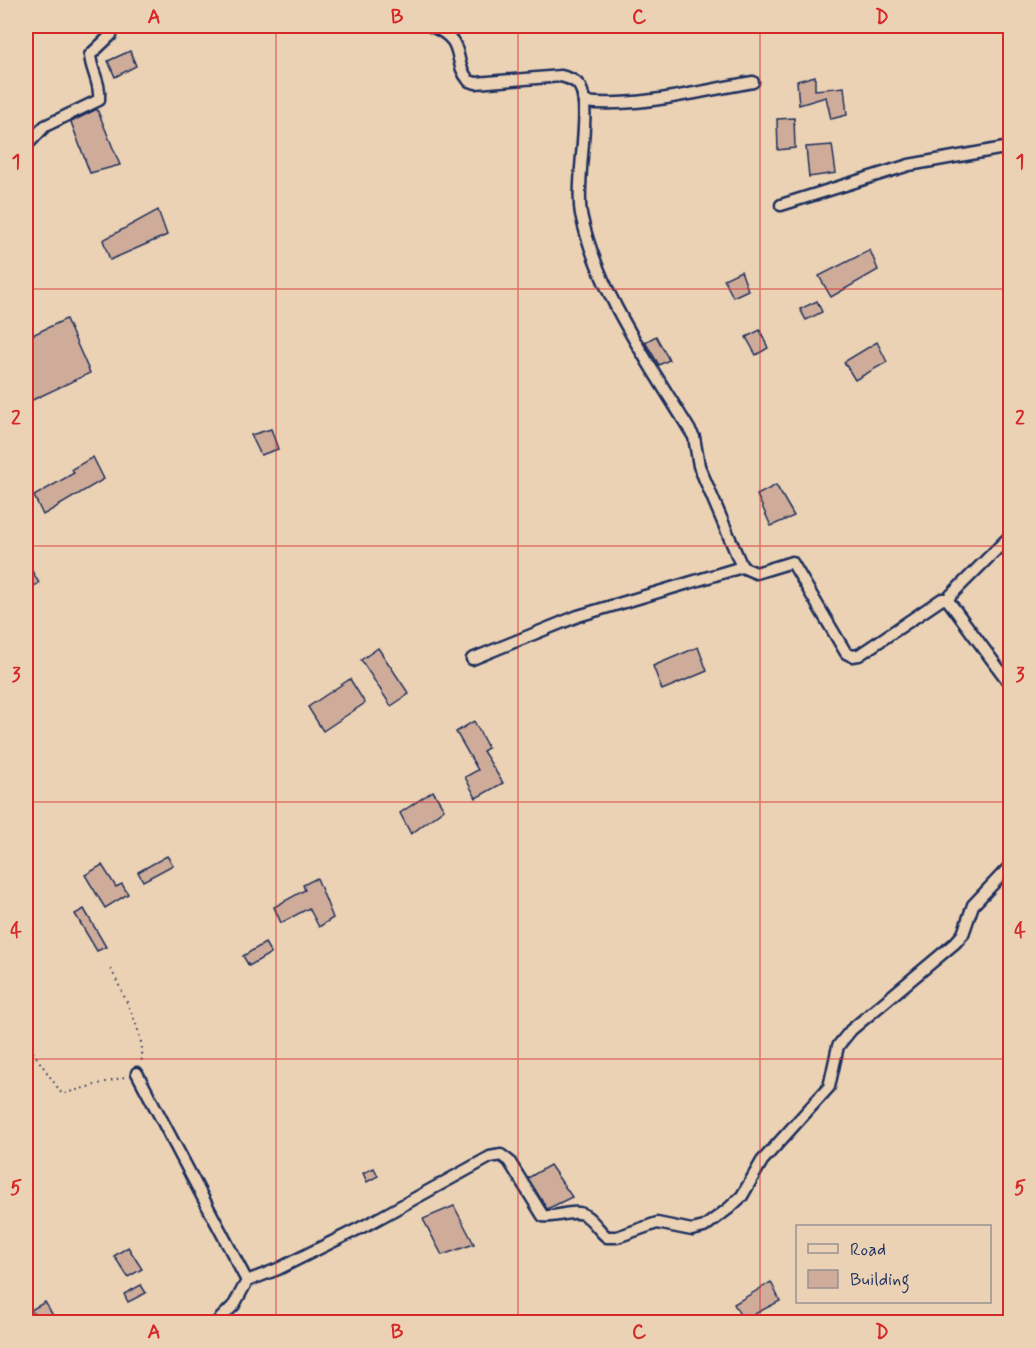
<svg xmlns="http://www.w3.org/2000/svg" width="1036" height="1348" viewBox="0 0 1036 1348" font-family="Mynerve,sans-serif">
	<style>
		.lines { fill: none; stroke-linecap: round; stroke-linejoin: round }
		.river { stroke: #8bdbe6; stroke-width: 21 }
		.building { fill: #cfac99; stroke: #1b2f5e; stroke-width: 1.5 }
		.minor-casing { stroke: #1b2f5e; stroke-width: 15 }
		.path { stroke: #1b2f5e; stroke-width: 2; stroke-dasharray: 1.5 4.5; stroke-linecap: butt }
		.minor { stroke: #ecd2b4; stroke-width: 10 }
		.grid { fill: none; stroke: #d62828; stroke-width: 1.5; stroke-opacity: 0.55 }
		.neatline { fill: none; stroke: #d62828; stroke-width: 2 }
		.grid-label { font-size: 20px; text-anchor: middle; font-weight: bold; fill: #d62828 }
	</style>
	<rect width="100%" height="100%" fill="#ecd2b4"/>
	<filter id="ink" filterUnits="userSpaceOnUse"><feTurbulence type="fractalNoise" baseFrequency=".0167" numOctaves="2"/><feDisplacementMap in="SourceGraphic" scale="12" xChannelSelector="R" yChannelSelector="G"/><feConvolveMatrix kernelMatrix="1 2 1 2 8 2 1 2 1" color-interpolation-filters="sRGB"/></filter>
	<g filter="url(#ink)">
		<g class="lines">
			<path class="river" d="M1009 26H1010"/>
		</g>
		<g class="building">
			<path d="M130 51 136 66 115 77 108 61Z"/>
			<path d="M815 76V90L844 87 847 115 831 119 826 97 799 105 797 81Z"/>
			<path d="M97 109 120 165 90 173 71 122Z"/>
			<path d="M794 118 795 148 778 150 777 119Z"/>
			<path d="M832 145 836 173 809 177 806 147Z"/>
			<path d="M158 210 167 235 110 260 103 240Z"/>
			<path d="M870 250 878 270 831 297 819 276Z"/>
			<path d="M741 271 748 290 733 297 724 279Z"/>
			<path d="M817 301 822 312 806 320 800 309Z"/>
			<path d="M66 319 90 373 26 403V338Z"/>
			<path d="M760 330 768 348 756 355 746 337Z"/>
			<path d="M656 336 669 360 659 365 645 342Z"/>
			<path d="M877 342 887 362 855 380 844 362Z"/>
			<path d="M271 429 278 449 261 455 251 435Z"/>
			<path d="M93 457 104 479 43 515 34 496 74 473 72 469Z"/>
			<path d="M776 485 794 516 771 526 757 495Z"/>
			<path d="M32 571 39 583 26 591V575Z"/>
			<path d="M698 647 707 671 662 690 653 666Z"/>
			<path d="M378 648 409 694 391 706 361 660Z"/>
			<path d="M350 679 365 703 323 731 308 707Z"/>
			<path d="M474 721 488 748 483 751 503 783 476 798 465 777 478 770 456 732Z"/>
			<path d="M433 791 444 809 411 834 400 813Z"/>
			<path d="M167 856 173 865 143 881 138 872Z"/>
			<path d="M102 865 116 887 122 884 128 894 105 908 85 875Z"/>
			<path d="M317 878 333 918 319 927 309 908 281 923 274 907 305 890 303 885Z"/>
			<path d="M84 909 106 947 97 951 75 914Z"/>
			<path d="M265 943 271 953 249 966 243 956Z"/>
			<path d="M550 1165 572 1197 547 1209 528 1178Z"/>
			<path d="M374 1168 378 1176 367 1182 363 1173Z"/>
			<path d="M454 1206 474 1244 442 1255 423 1219Z"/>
			<path d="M128 1247 142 1269 128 1277 114 1256Z"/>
			<path d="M771 1282 780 1301 743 1320 734 1304Z"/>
			<path d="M141 1285 146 1293 128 1302 124 1294Z"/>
			<path d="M45 1302 55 1319 39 1323 31 1310Z"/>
		</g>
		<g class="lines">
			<g class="minor-casing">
				<g id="minor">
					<path d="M431 26C469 42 450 58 469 81L476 83 561 76C568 78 576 80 580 87 592 107 575 182 581 214 598 294 652 367 694 437L699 466 742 567 756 573 792 562 846 653 852 656 859 655 942 599H947L1010 684"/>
					<path d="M584 102C640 108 699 91 753 82"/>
					<path d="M26 146 45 126 99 100C101 83 91 71 90 55L111 35 114 26"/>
					<path d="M781 205 909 165 1010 147"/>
					<path d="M947 599 1010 536"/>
					<path d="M472 659 578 616 742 567"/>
					<path d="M137 1073 247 1281 234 1305 217 1322"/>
					<path d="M247 1281 278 1269 372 1222 490 1157 501 1155 509 1161 543 1216C556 1218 576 1208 586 1216 594 1221 599 1231 607 1237H617L657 1223 692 1230 704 1227 728 1209 742 1196 762 1161 829 1087 838 1046 851 1030 955 943 963 934 973 905 1010 866"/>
				</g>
			</g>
			<g class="path">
				<path d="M111 969C122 993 148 1038 141 1063"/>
				<path d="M26 1042 62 1094 128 1076"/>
			</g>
			<use href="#minor" class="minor"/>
		</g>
	</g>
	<path class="grid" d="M276 26V1322M518 26V1322M760 26V1322M26 289H1010M26 546H1010M26 802H1010M26 1059H1010"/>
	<rect width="1036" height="1348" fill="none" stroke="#ecd2b4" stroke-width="66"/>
	<rect x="796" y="1225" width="195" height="78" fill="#ecd2b4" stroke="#989192" stroke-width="1.5"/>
	<rect x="808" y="1244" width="30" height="9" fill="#ecd2b4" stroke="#989192" stroke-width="1.5"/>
	<text x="850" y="1255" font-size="18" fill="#1b2f5e">Road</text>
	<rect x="808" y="1270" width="30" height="18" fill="#cfac99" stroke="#989192" stroke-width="1.5"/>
	<text x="850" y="1285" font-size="18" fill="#1b2f5e">Building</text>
	<rect x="33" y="33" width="970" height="1282" class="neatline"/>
	<g class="grid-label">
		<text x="154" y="23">A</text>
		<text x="397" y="23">B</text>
		<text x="639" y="23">C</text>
		<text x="882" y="23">D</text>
		<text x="16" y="168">1</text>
		<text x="1020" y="168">1</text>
		<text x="16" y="424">2</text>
		<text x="1020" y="424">2</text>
		<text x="16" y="681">3</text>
		<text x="1020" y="681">3</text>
		<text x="16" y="937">4</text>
		<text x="1020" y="937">4</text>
		<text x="16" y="1194">5</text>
		<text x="1020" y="1194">5</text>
		<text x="154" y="1338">A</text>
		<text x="397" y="1338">B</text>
		<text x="639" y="1338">C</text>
		<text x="882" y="1338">D</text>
	</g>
</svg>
